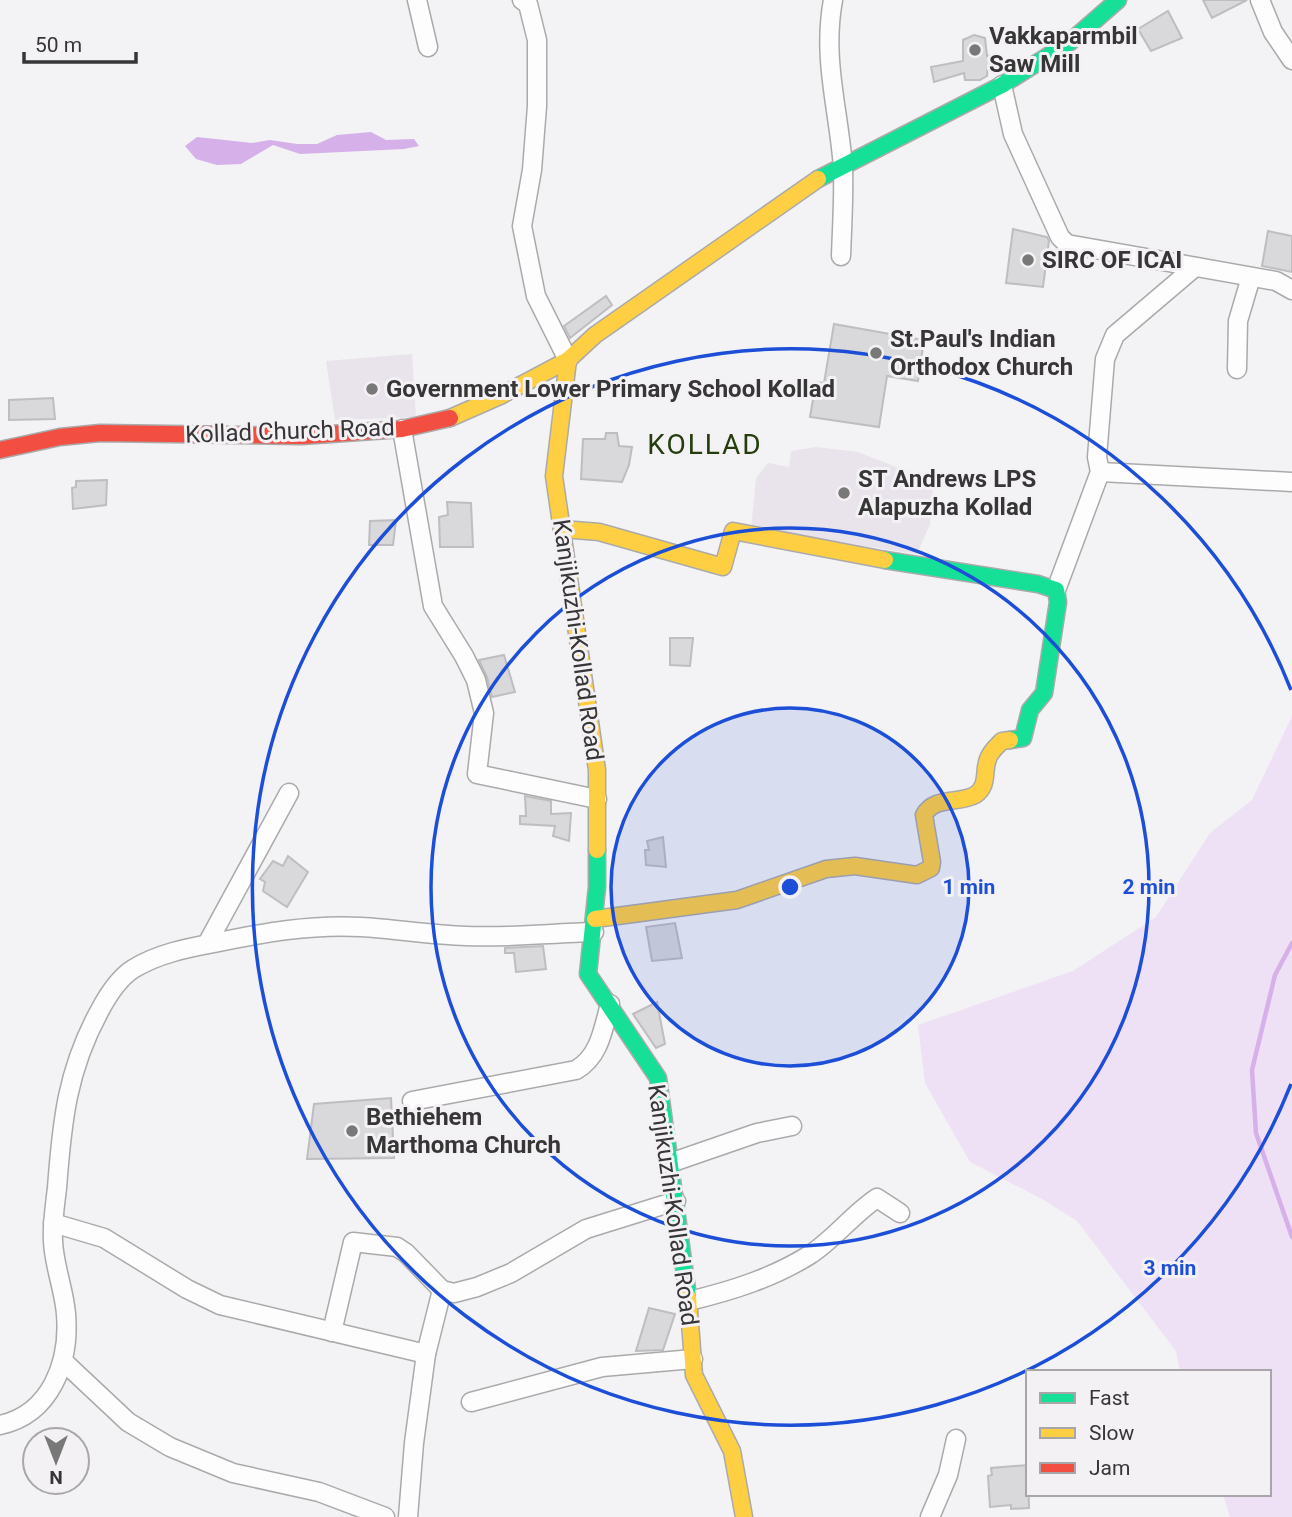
<svg xmlns="http://www.w3.org/2000/svg" width="1292" height="1517" viewBox="0 0 1292 1517" font-family="Roboto,sans-serif">
	<style>
		.built { fill: #e9e4eb }
		.green { fill: #eee1f6 }
		.water { fill: #d5b0e9 }
		.lines { fill: none; stroke-linecap: round; stroke-linejoin: round }
		.stream { stroke: #d5b0e9; stroke-width: 4.5 }
		.building { fill: #d9d8da; stroke: #bebdbf; stroke-width: 2 }
		.street-casing { stroke: #abaaab; stroke-width: 21 }
		.fast-casing { stroke: #abaaab; stroke-width: 19 }
		.slow-casing { stroke: #abaaab; stroke-width: 19 }
		.jam-casing { stroke: #abaaab; stroke-width: 19 }
		.street { stroke: #fdfdfd; stroke-width: 18 }
		.fast { stroke: #16e098; stroke-width: 16 }
		.slow { stroke: #ffcf43; stroke-width: 16 }
		.jam { stroke: #f24e42; stroke-width: 16 }
		.ring { fill: none; stroke: #1d4ed8; stroke-width: 3.5 }
		.poi-dot { fill: #797879; stroke: #f4f1f5; stroke-width: 2.5 }
		.labels { text-anchor: middle; stroke-width: 6; stroke-linejoin: round; paint-order: stroke }
		.poi-label { font-size: 24px; font-weight: bold; fill: #373637; stroke: #f4f1f5; text-anchor: start }
		.street-label { font-size: 24px; fill: #373637; stroke: #f4f1f5 }
		.quarter-label { font-size: 28px; letter-spacing: 2px; fill: #233d0d; stroke: #f4f1f5 }
		.centre { fill: #1d4ed8; stroke: #f4f1f5; stroke-width: 3.5 }
		.ring-label { font-size: 21px; text-anchor: middle; font-weight: bold; fill: #1d4ed8; stroke: #f4f1f5; stroke-width: 6; stroke-linejoin: round; paint-order: stroke }
	</style>
	<rect width="100%" height="100%" fill="#f3f2f4"/>
	<g class="built">
		<path d="M412 354 416 417 335 420 326 361Z"/>
		<path d="M816 447 858 452 934 482 930 524 917 554 751 529 756 478 768 463 789 467 791 451Z"/>
	</g>
	<path class="green" d="M1292 716V1517H1230L1223 1494H1269V1372H1180L1176 1351 1077 1221 1044 1200 970 1162 925 1083 918 1025 1073 971 1156 917 1210 833 1252 800Z"/>
	<path class="water" d="M371 132 386 140 414 139 419 146 404 149 300 154 273 145 241 164 217 165 196 159 185 146 197 137 252 143 270 140 297 144H317L337 135Z"/>
	<g class="lines">
		<path class="stream" d="M1292 943 1275 975 1252 1070 1256 1133 1292 1237"/>
	</g>
	<g class="building">
		<path d="M1203 0H1247L1212 18Z"/>
		<path d="M1168 11 1182 38 1151 51 1138 29Z"/>
		<path d="M974 35 985 38 987 56 992 55 994 63 988 65 987 76 980 80H965L964 73 934 82 931 67 963 61V40Z"/>
		<path d="M1013 229 1047 237 1049 241 1043 287 1006 283Z"/>
		<path d="M1268 231 1292 236V272L1262 266Z"/>
		<path d="M606 296 612 305 570 338 564 326Z"/>
		<path d="M834 324 924 340 918 381 887 376 879 427 810 417 816 382 824 383Z"/>
		<path d="M53 398 55 419 9 420V400Z"/>
		<path d="M606 433H617L619 446 632 447 629 465 622 482 581 479 583 439H605Z"/>
		<path d="M107 480 106 505 73 509 72 488 76 487V481Z"/>
		<path d="M447 502 471 503 473 547H440L439 517 448 515Z"/>
		<path d="M396 520 393 545H369L370 521Z"/>
		<path d="M670 638H693L690 666 670 665Z"/>
		<path d="M504 655 515 692 492 697 487 677 479 660Z"/>
		<path d="M525 796 551 801V814L571 813 569 841 553 836 555 826 520 824V816H526Z"/>
		<path d="M663 837 666 867 646 865 645 850H649L647 841Z"/>
		<path d="M288 856 308 872 287 907 263 891 265 882 260 879 273 861 283 866Z"/>
		<path d="M675 923 682 958 652 961 646 927Z"/>
		<path d="M543 946 546 969 516 972 514 953H505V948Z"/>
		<path d="M657 1002 665 1044 656 1048 633 1014Z"/>
		<path d="M391 1098 394 1158 307 1159 314 1104Z"/>
		<path d="M649 1308 675 1314 663 1350 636 1351Z"/>
		<path d="M1028 1465 1029 1508 1011 1509V1505L990 1507 988 1476 992 1475 991 1468Z"/>
	</g>
	<g class="lines">
		<g class="street-casing">
			<g id="street">
				<path d="M417 0 428 47"/>
				<path d="M522 0 528 4 537 40V106L532 170 522 226 536 296 568 360"/>
				<path d="M833 0C822 60 839 110 843 168 844 197 842 227 841 256"/>
				<path d="M1260 0 1273 32 1292 60"/>
				<path d="M1002 85 1013 134 1060 237 1067 244 1276 281 1292 290"/>
				<path d="M1237 369 1238 321 1251 277"/>
				<path d="M402 429 433 606 464 656 476 680 484 713 477 774 597 799"/>
				<path d="M1100 472 1292 482"/>
				<path d="M1056 590 1100 472 1097 457 1105 359 1115 335 1195 267"/>
				<path d="M207 944 289 793"/>
				<path d="M412 1101 576 1070C600 1056 603 1029 610 1004"/>
				<path d="M670 1163 757 1133 792 1126"/>
				<path d="M53 1223 104 1238 187 1289 220 1305 426 1354"/>
				<path d="M689 1301C731 1291 773 1278 811 1254 835 1238 853 1214 877 1198L900 1213"/>
				<path d="M332 1332 353 1242 397 1247 406 1253 442 1290 454 1293 477 1287 511 1273 586 1229 676 1201"/>
				<path d="M63 1361 128 1422 170 1447 233 1473 319 1492 385 1517"/>
				<path d="M471 1402 602 1367 693 1359"/>
				<path d="M0 1425C51 1414 70 1362 66 1314 64 1289 54 1266 53 1241 52 1223 55 1206 57 1188 62 1121 67 1070 100 1010 108 995 119 978 133 969 157 954 187 948 214 943 262 933 311 924 361 927 396 929 431 935 466 936 508 938 552 933 594 932"/>
				<path d="M408 1517 414 1443 426 1354 442 1290"/>
				<path d="M930 1517 948 1475 956 1439"/>
			</g>
		</g>
		<g class="fast-casing">
			<g id="fast">
				<path d="M818 179 1002 85 1070 42 1118 0"/>
				<path d="M885 560 1038 584 1056 590 1058 602 1044 693 1030 710 1023 738 1010 740"/>
				<path d="M597 850V887L588 974 658 1078 688 1297"/>
			</g>
		</g>
		<g class="slow-casing">
			<g id="slow">
				<path d="M568 360 554 476 597 770V850"/>
				<path d="M450 418 500 396 568 360 595 335 818 179"/>
				<path d="M562 529 599 532 723 567 733 531 885 560"/>
				<path d="M595 919 737 900 826 869 855 866 917 875 931 868 932 862 924 815C934 796 959 804 975 795 989 786 983 771 988 759 990 752 997 746 1002 741L1010 740"/>
				<path d="M688 1297 694 1375 732 1451 744 1517"/>
			</g>
		</g>
		<g class="jam-casing">
			<path id="jam" d="M0 450 60 437 100 433 302 436 402 429 450 418"/>
		</g>
		<use href="#street" class="street"/>
		<use href="#fast" class="fast"/>
		<use href="#slow" class="slow"/>
		<use href="#jam" class="jam"/>
	</g>
	<circle cx="790" cy="887" r="179" fill="#1d4ed8" fill-opacity=".12"/>
	<g class="ring">
		<circle cx="790" cy="887" r="179"/>
		<circle cx="790" cy="887" r="359"/>
		<path d="M1291 1084A538 538 0 1 1 1291 690"/>
	</g>
	<g class="poi-dot">
		<circle cx="975" cy="50" r="7"/>
		<circle cx="1028" cy="260" r="7"/>
		<circle cx="876" cy="353" r="7"/>
		<circle cx="372" cy="389" r="7"/>
		<circle cx="844" cy="493" r="7"/>
		<circle cx="352" cy="1131" r="7"/>
	</g>
	<g class="labels">
		<g class="poi-label">
			<text x="989" y="44">Vakkaparmbil<tspan x="989" dy="28">Saw Mill</tspan></text>
			<text x="1042" y="268">SIRC OF ICAI</text>
			<text x="890" y="347">St.Paul's Indian<tspan x="890" dy="28">Orthodox Church</tspan></text>
			<text x="386" y="397">Government Lower Primary School Kollad</text>
			<text x="858" y="487">ST Andrews LPS<tspan x="858" dy="28">Alapuzha Kollad</tspan></text>
			<text x="366" y="1125">Bethiehem<tspan x="366" dy="28">Marthoma Church</tspan></text>
		</g>
		<g class="street-label">
			<text transform="translate(290 431) rotate(-2)" y="8">Kollad Church Road</text>
			<text transform="translate(578 640) rotate(82)" y="8">Kanjikuzhi-Kollad Road</text>
			<text transform="translate(673 1205) rotate(82)" y="8">Kanjikuzhi-Kollad Road</text>
		</g>
		<g class="quarter-label">
			<text x="705" y="454">KOLLAD</text>
		</g>
	</g>
	<circle cx="790" cy="887" r="10" class="centre"/>
	<g class="ring-label">
		<text x="969" y="894">1 min</text>
		<text x="1149" y="894">2 min</text>
		<text x="1170" y="1275">3 min</text>
	</g>
	<rect x="1026" y="1370" width="245" height="126" fill="#f4f1f5" stroke="#a8a6a9" stroke-width="2"/>
	<rect x="1040" y="1393" width="35" height="10" fill="#16e098" stroke="#a8a6a9" stroke-width="2"/>
	<text x="1089" y="1405" font-size="21" fill="#373637">Fast</text>
	<rect x="1040" y="1428" width="35" height="10" fill="#ffcf43" stroke="#a8a6a9" stroke-width="2"/>
	<text x="1089" y="1440" font-size="21" fill="#373637">Slow</text>
	<rect x="1040" y="1463" width="35" height="10" fill="#f24e42" stroke="#a8a6a9" stroke-width="2"/>
	<text x="1089" y="1475" font-size="21" fill="#373637">Jam</text>
	<g transform="translate(56 1461) rotate(180)"><circle r="33" fill="#f4f1f5" stroke="#a8a6a9" stroke-width="2"/>
	<path d="M0-5L12 26L0 18L-12 26Z" fill="#797879"/>
	<text y="-10" font-size="19" font-weight="bold" text-anchor="middle" fill="#373637">N</text>
	</g>
	<path d="M24 52v10h112v-10" fill="none" stroke="#373637" stroke-width="3.5"/>
	<text x="35" y="52" font-size="21" fill="#373637" stroke="#f4f1f5" stroke-width="5" paint-order="stroke">50 m</text>
</svg>
